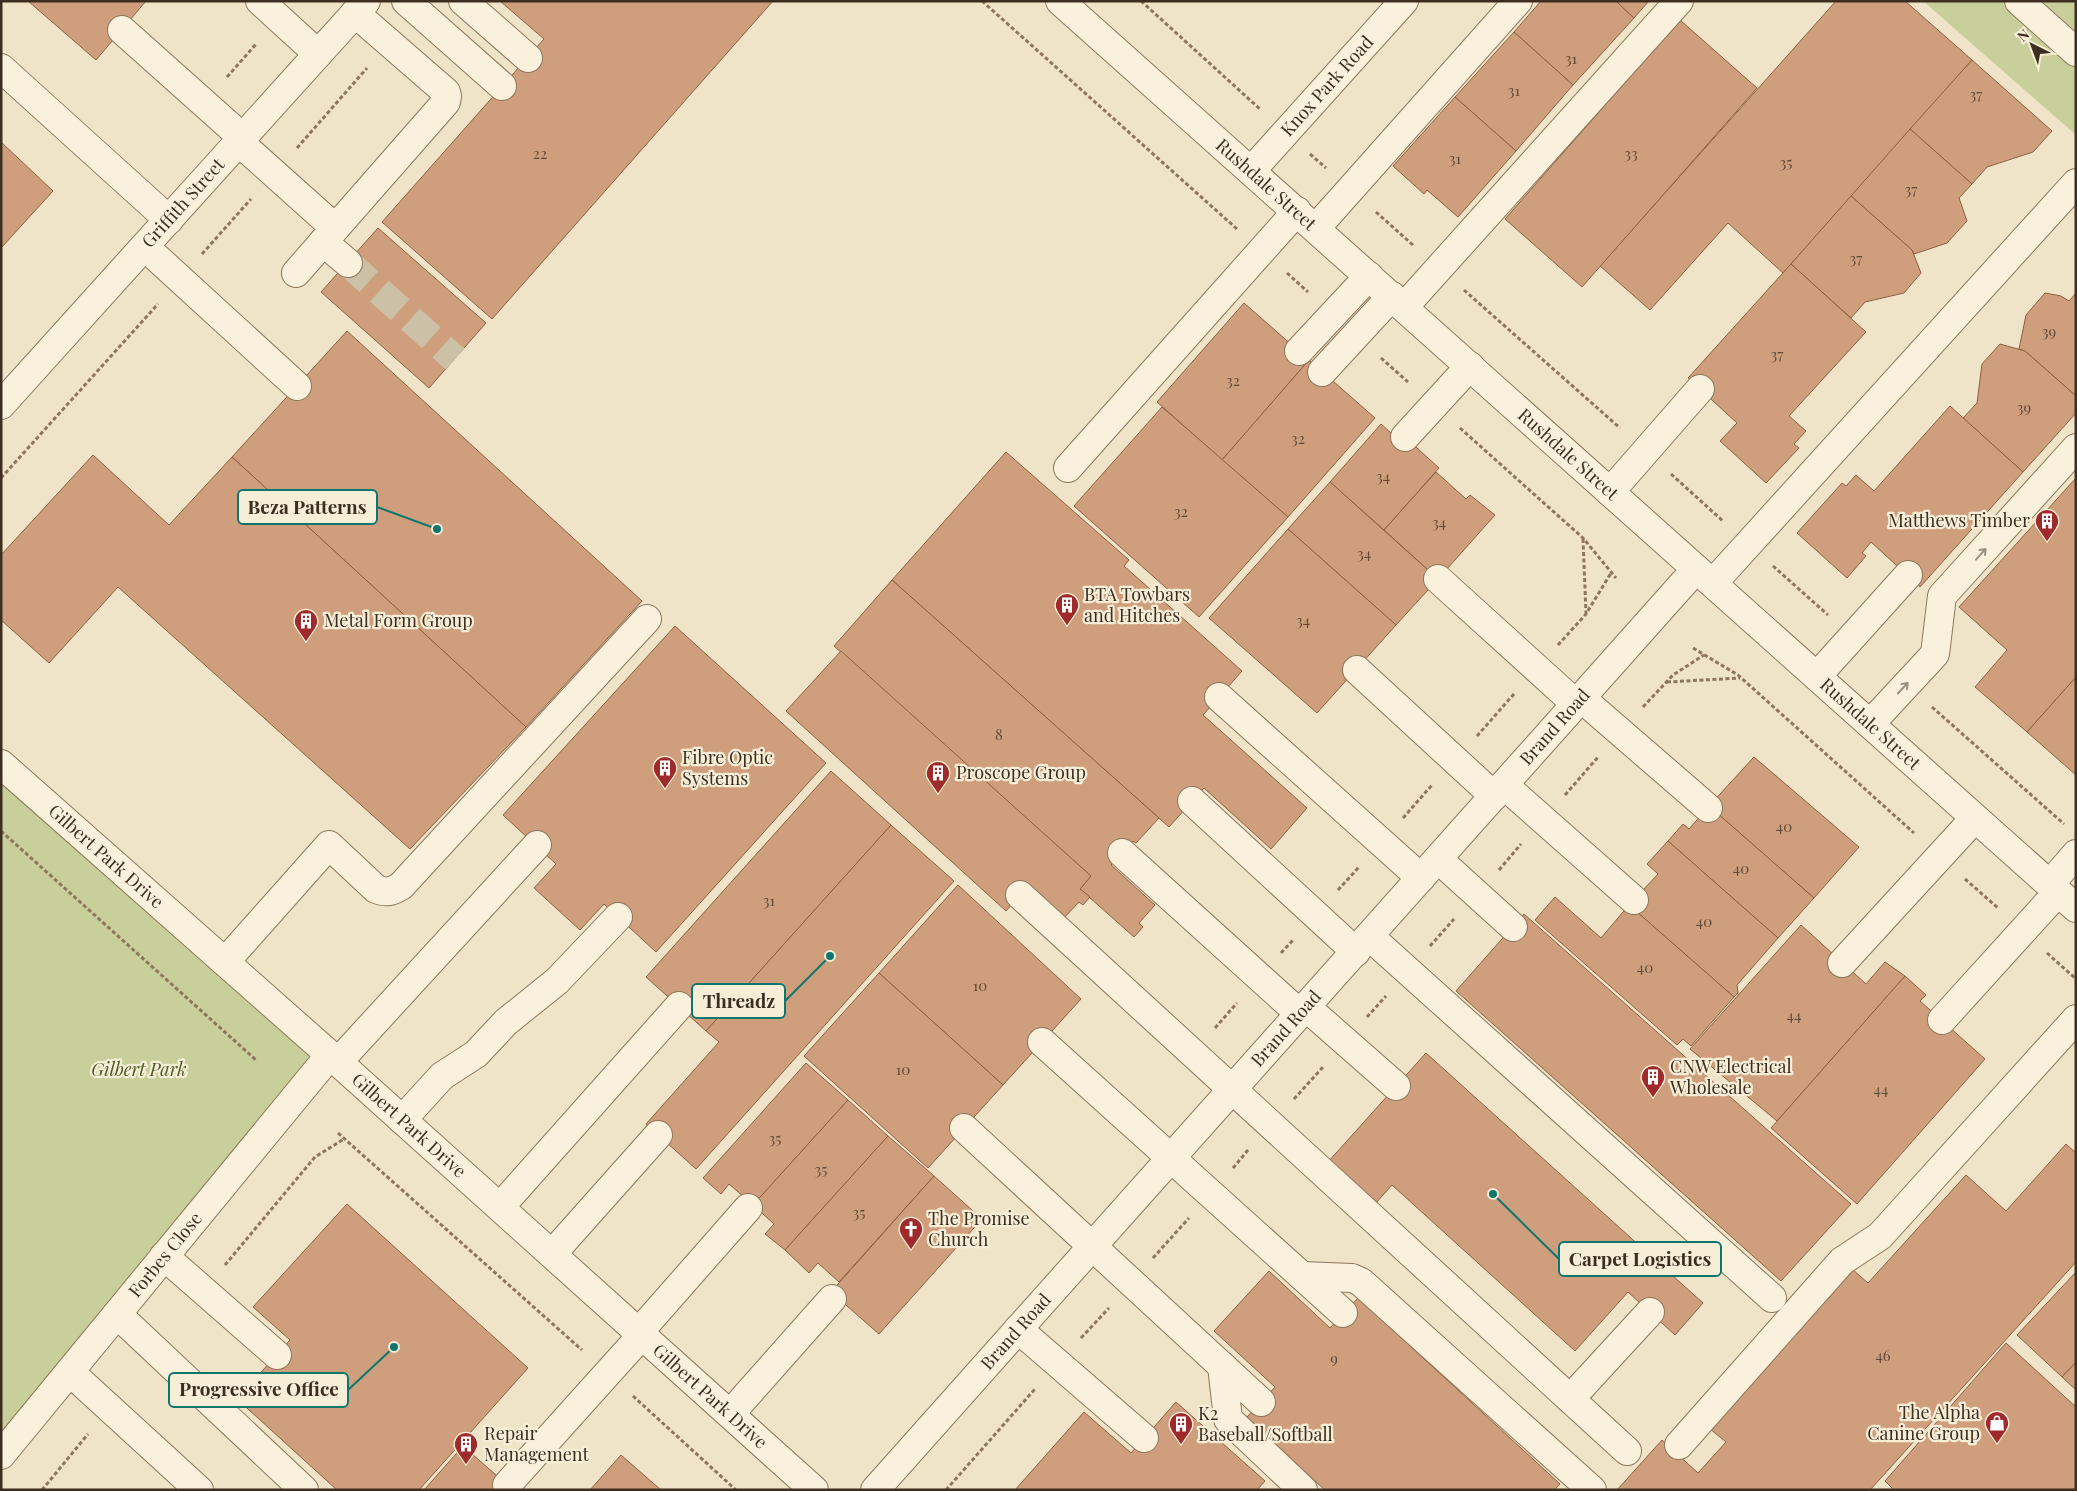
<svg xmlns="http://www.w3.org/2000/svg" width="2077" height="1491" viewBox="0 0 2077 1491" font-family="'Playfair Display',serif">
	<style>
		.green { fill: #c9cf9b }
		.building { fill: #cf9f7d; stroke: #8d5f41 }
		.lines { fill: none; stroke-linecap: round; stroke-linejoin: round }
		.minor-tunnel { stroke: #ccc0a6; stroke-width: 28; stroke-dasharray: 28 14; stroke-linecap: butt }
		.minor-casing { stroke: #8d765c; stroke-width: 30 }
		.path { stroke: #8d765c; stroke-width: 3; stroke-dasharray: 4 2.5; stroke-linecap: butt }
		.minor { stroke: #faf1dc; stroke-width: 28 }
		.oneway { stroke: #9c907e }
		.labels { text-anchor: middle; stroke-width: 4.5; stroke-linejoin: round; paint-order: stroke }
		.number-label { font-size: 15px; fill: #624a37 }
		.street-label { font-size: 18px; fill: #3d2e20; stroke: #f7eed8 }
		.poi-label { font-size: 18px; fill: #3d2e20; stroke: #f7eed8; text-anchor: start }
		.park-label { font-size: 18px; font-style: italic; fill: #4d5a26; stroke: #f7eed8 }
		.leader { fill: none; stroke: #0f766e; stroke-width: 2 }
		.callout-dot { fill: #0f766e; stroke: #f7eed8; stroke-width: 2 }
		.callout { fill: #f7eed8; stroke: #0f766e; stroke-width: 2 }
		.callout-label { font-size: 19px; text-anchor: middle; font-weight: bold; fill: #3d2e20 }
	</style>
	<rect width="100%" height="100%" fill="#f0e4c8"/>
	<g class="green">
		<path d="M1923 1H2076V135Z"/>
		<path d="M1 764 330 1055 1 1455Z"/>
	</g>
	<g class="building">
		<path d="M28 1H146L96 60Z"/>
		<path d="M500 1H773L492 319 382 222 544 39Z"/>
		<path d="M1541 1H1616L1634 18 1573 85 1514 32Z"/>
		<path d="M1616 1H1649L1634 18Z"/>
		<path d="M1836 1H1905L1972 60 1783 273 1728 223 1650 310 1600 266Z"/>
		<path d="M1680 20 1757 88 1582 287 1505 219Z"/>
		<path d="M1514 32 1573 85 1516 151 1455 97Z"/>
		<path d="M1972 60 2052 131 2033 152 1987 167 1972 184 1910 129Z"/>
		<path d="M1455 97 1516 151 1458 217 1427 190 1424 194 1393 166Z"/>
		<path d="M1910 129 1972 184 1959 198 1967 221 1947 243 1914 254 1912 250 1851 196Z"/>
		<path d="M1 142 53 191 1 248Z"/>
		<path d="M1851 196 1912 250 1921 273 1904 293 1865 302 1851 318 1791 264Z"/>
		<path d="M378 228 486 323 429 388 321 292Z"/>
		<path d="M1791 264 1866 332 1789 416 1806 431 1794 444 1799 448 1766 483 1720 441 1737 423 1688 378Z"/>
		<path d="M2045 293 2061 296 2069 301 2076 293V396L2025 351 2019 349 2026 315Z"/>
		<path d="M1244 303 1309 360 1222 460 1157 402Z"/>
		<path d="M347 331 642 601 526 727 232 457Z"/>
		<path d="M2000 344 2025 351 2076 396V413L2023 472 1963 418 1977 403 1982 364Z"/>
		<path d="M1309 360 1375 418 1288 517 1222 460Z"/>
		<path d="M1950 406 2023 472 1920 587 1871 542 1862 553 1866 556 1847 578 1797 533 1842 483 1846 486 1856 475 1874 491Z"/>
		<path d="M1162 407 1288 517 1199 617 1074 506Z"/>
		<path d="M1381 424 1391 433 1395 428 1439 468 1384 530 1330 482Z"/>
		<path d="M1006 452 1129 560 1124 566 1242 671 1203 715 1307 808 1271 849 1204 788 1169 827 892 580Z"/>
		<path d="M93 455 169 525 232 457 526 727 410 849 118 587 49 663 1 620V555Z"/>
		<path d="M1436 472 1466 499 1470 495 1495 515 1438 579 1384 530Z"/>
		<path d="M2076 478V677L2027 732 1975 687 2007 650 1959 607Z"/>
		<path d="M1330 482 1438 579 1396 625 1288 529Z"/>
		<path d="M1288 529 1396 625 1317 713 1209 618Z"/>
		<path d="M892 580 1159 818 1136 843 1133 841 1111 865 1155 905 1139 923 1143 927 1134 937 1080 889 1091 876 834 646Z"/>
		<path d="M675 626 826 763 656 952 604 904 580 930 534 888 556 864 503 815Z"/>
		<path d="M841 651 1091 876 1080 889 1090 897 1083 905 1079 902 1061 921 1020 895 1006 911 786 711Z"/>
		<path d="M2076 677V775L2027 732Z"/>
		<path d="M1754 757 1859 847 1814 898 1709 806Z"/>
		<path d="M831 771 891 825 706 1031 646 977Z"/>
		<path d="M1709 806 1814 898 1778 938 1668 841 1683 824 1689 829Z"/>
		<path d="M891 825 954 881 696 1169 646 1124 719 1042 706 1031Z"/>
		<path d="M1668 841 1778 938 1737 985 1738 993 1734 997 1629 905 1658 874 1647 864Z"/>
		<path d="M958 885 1081 999 1003 1085 879 973Z"/>
		<path d="M1555 897 1601 938 1629 905 1734 997 1691 1046 1683 1039 1677 1045 1535 920Z"/>
		<path d="M1524 914 1851 1204 1781 1281 1456 991Z"/>
		<path d="M1801 925 1866 984 1885 962 1905 976 1777 1121 1690 1049Z"/>
		<path d="M879 973 1003 1085 928 1168 804 1056Z"/>
		<path d="M1905 976 1926 995 1920 1001 1985 1059 1857 1204 1771 1128Z"/>
		<path d="M1426 1053 1703 1303 1675 1335 1628 1292 1575 1351 1392 1185 1375 1204 1328 1162Z"/>
		<path d="M806 1063 848 1100 753 1205 729 1184 721 1194 703 1178Z"/>
		<path d="M848 1100 888 1136 785 1250 765 1234 774 1224 753 1205Z"/>
		<path d="M888 1136 934 1176 839 1282 818 1263 809 1273 785 1250Z"/>
		<path d="M2066 1144 2076 1153V1262L1870 1490H1617L1662 1440 1698 1473 1726 1442 1709 1428 1852 1269 1868 1283 1966 1175 2006 1211Z"/>
		<path d="M934 1176 982 1219 879 1334 831 1292Z"/>
		<path d="M347 1204 528 1368 419 1490H337L237 1399 290 1340 253 1307Z"/>
		<path d="M1269 1271 1330 1328 1358 1298 1560 1484 1554 1490H1325L1246 1418 1275 1387 1214 1331Z"/>
		<path d="M2076 1272V1362L2062 1377 2017 1335Z"/>
		<path d="M2006 1343 2076 1407V1490H1894L1885 1481Z"/>
		<path d="M2076 1362V1390L2062 1377Z"/>
		<path d="M1176 1402 1265 1481 1257 1490H1015L1084 1412 1131 1453Z"/>
		<path d="M463 1446 513 1490H424Z"/>
		<path d="M621 1455 661 1490H590Z"/>
	</g>
	<g class="lines">
		<path class="minor-tunnel" d="M348 263 455 359"/>
		<g class="minor-casing">
			<g id="minor">
				<path d="M260 1 318 54"/>
				<path d="M406 1 502 86"/>
				<path d="M463 1 528 58"/>
				<path id="s1" d="M1060 1 2076 908"/>
				<path d="M2019 1 2076 52"/>
				<path d="M122 30 243 138"/>
				<path d="M1 68 169 220"/>
				<path d="M239 142 335 228"/>
				<path id="s2" d="M1251 171 1404 1"/>
				<path d="M1316 228 1518 1"/>
				<path d="M323 242 348 263"/>
				<path d="M145 247 297 386"/>
				<path d="M296 273 446 102 447 96 446 92 355 13"/>
				<path d="M1404 307 1679 1"/>
				<path d="M1299 351 1369 276"/>
				<path d="M1322 372 1392 296"/>
				<path id="s3" d="M1 405 366 1"/>
				<path d="M1405 437 1470 366"/>
				<path d="M1068 468 1297 211"/>
				<path d="M1610 492 1700 389"/>
				<path d="M1438 579 1576 704"/>
				<path d="M1713 583 2076 183"/>
				<path d="M1357 670 1494 796"/>
				<path d="M1817 676 1908 575"/>
				<path d="M1219 697 1421 878"/>
				<path d="M1581 698 1708 808"/>
				<path d="M1870 724 1935 654 1942 596 2076 448"/>
				<path id="s4" d="M1 764 338 1062 814 1490"/>
				<path d="M1504 785 1634 900"/>
				<path d="M1192 801 1356 952"/>
				<path d="M1122 853 1299 1013"/>
				<path d="M1438 859 1513 927"/>
				<path d="M2050 884 2076 854"/>
				<path d="M1020 895 1627 1451"/>
				<path d="M1369 936 1772 1298"/>
				<path d="M225 962 329 845 376 889C387 893 391 892 401 886L647 619"/>
				<path d="M1842 963 1975 818"/>
				<path d="M1306 1007 1396 1086"/>
				<path d="M1942 1020 2058 892"/>
				<path d="M1042 1042 1343 1313"/>
				<path d="M338 1062 537 845"/>
				<path d="M402 1120 442 1076 476 1054 506 1022 557 981 618 917"/>
				<path d="M964 1128 1261 1402"/>
				<path d="M500 1207 679 1006"/>
				<path d="M552 1254 658 1135"/>
				<path d="M164 1256 277 1355"/>
				<path d="M1302 1276 1352 1278 1361 1282 1592 1490"/>
				<path d="M117 1314 304 1490"/>
				<path d="M1018 1329 1144 1438"/>
				<path d="M639 1332 748 1208"/>
				<path d="M1222 1366 1228 1419 1303 1490"/>
				<path d="M70 1372 199 1490"/>
				<path d="M1570 1399 1650 1312"/>
				<path d="M730 1414 832 1299"/>
				<path d="M1679 1445 1842 1261 1880 1236 2076 1019"/>
				<path id="s5" d="M1 1455 330 1055"/>
				<path d="M507 1485 642 1335"/>
				<path id="s6" d="M875 1490 1696 569"/>
			</g>
		</g>
		<g class="path">
			<path d="M982 1 1237 229"/>
			<path d="M1141 1 1261 110"/>
			<path d="M227 77 257 43"/>
			<path d="M297 148 367 68"/>
			<path d="M1310 154 1326 168"/>
			<path d="M1376 212 1414 246"/>
			<path d="M202 254 251 199"/>
			<path d="M1287 273 1308 292"/>
			<path d="M1464 290 1620 428"/>
			<path d="M1381 358 1408 382"/>
			<path d="M1460 428 1583 538 1616 578"/>
			<path d="M1671 474 1724 522"/>
			<path d="M1 478 158 304"/>
			<path d="M1583 539 1586 613"/>
			<path d="M1773 566 1828 615"/>
			<path d="M1558 645 1586 614 1611 573"/>
			<path d="M1693 648 1738 675 1914 833"/>
			<path d="M1667 682 1740 678"/>
			<path d="M1643 707 1673 675 1704 655"/>
			<path d="M1932 707 2064 824"/>
			<path d="M1477 736 1514 694"/>
			<path d="M1565 795 1599 756"/>
			<path d="M1403 818 1432 785"/>
			<path d="M1 831 256 1060"/>
			<path d="M1499 870 1521 844"/>
			<path d="M1965 879 1998 908"/>
			<path d="M1338 890 1359 867"/>
			<path d="M1430 946 1454 919"/>
			<path d="M1281 953 1294 939"/>
			<path d="M2047 953 2076 979"/>
			<path d="M1367 1017 1386 996"/>
			<path d="M1215 1028 1237 1003"/>
			<path d="M1294 1099 1323 1067"/>
			<path d="M338 1133 582 1350"/>
			<path d="M1233 1168 1248 1150"/>
			<path d="M1153 1258 1189 1218"/>
			<path d="M225 1265 315 1157 344 1139"/>
			<path d="M1081 1338 1109 1308"/>
			<path d="M633 1396 736 1490"/>
			<path d="M42 1490 88 1434"/>
			<path d="M946 1490 1035 1389"/>
		</g>
		<use href="#minor" class="minor"/>
	</g>
	<defs><path id="oneway-shaft" d="M-6 0H5M1.5-3L5.5 0L1.5 3" fill="none" stroke-width="1.6" stroke-linecap="round" stroke-linejoin="round" transform="scale(1.25)"/></defs>
	<g class="oneway">
		<use href="#oneway-shaft" transform="translate(1981 554) rotate(-48)"/>
		<use href="#oneway-shaft" transform="translate(1903 688) rotate(-47)"/>
	</g>
	<defs>
		<g id="building-pin" transform="scale(1.25)"><path d="M0 17L-7.5 6A9.5 9.5 0 1 1 7.5 6Z" fill="#9e2a2b" stroke="#f7eed8"/><path d="M-4-6H4V6H1V3H-1V6H-4ZM-2.5-4.3h1.7v1.8h-1.7ZM.8-4.3h1.7v1.8H.8ZM-2.5-1h1.7V.8h-1.7ZM.8-1h1.7V.8H.8Z" fill="#fff"/></g>
		<g id="church-pin" transform="scale(1.25)"><path d="M0 17L-7.5 6A9.5 9.5 0 1 1 7.5 6Z" fill="#9e2a2b" stroke="#f7eed8"/><path d="M-1.2-6h2.4v3.5h3.3v2.4h-3.3V6h-2.4V-.1h-3.3v-2.4h3.3Z" fill="#fff"/></g>
		<g id="shop-pin" transform="scale(1.25)"><path d="M0 17L-7.5 6A9.5 9.5 0 1 1 7.5 6Z" fill="#9e2a2b" stroke="#f7eed8"/><path d="M-5-2.5h2.3a2.7 3.5 0 0 1 5.4 0H5L5.5 6h-11ZM-1.5-2.5h3a1.5 2.3 0 0 0-3 0Z" fill="#fff"/></g>
	</defs>
	<g fill-rule="evenodd">
		<use href="#building-pin" x="2047" y="521"/>
		<use href="#building-pin" x="1067" y="605"/>
		<use href="#building-pin" x="306" y="621"/>
		<use href="#building-pin" x="665" y="768"/>
		<use href="#building-pin" x="938" y="773"/>
		<use href="#building-pin" x="1653" y="1077"/>
		<use href="#church-pin" x="911" y="1229"/>
		<use href="#shop-pin" x="1997" y="1423"/>
		<use href="#building-pin" x="1181" y="1424"/>
		<use href="#building-pin" x="466" y="1444"/>
	</g>
	<g class="labels">
		<g class="number-label">
			<text x="1571" y="64">31</text>
			<text x="1514" y="96">31</text>
			<text x="1976" y="100">37</text>
			<text x="540" y="159">22</text>
			<text x="1631" y="159">33</text>
			<text x="1455" y="164">31</text>
			<text x="1786" y="168">35</text>
			<text x="1911" y="195">37</text>
			<text x="1856" y="264">37</text>
			<text x="2049" y="337">39</text>
			<text x="1777" y="360">37</text>
			<text x="1233" y="386">32</text>
			<text x="2024" y="413">39</text>
			<text x="1298" y="444">32</text>
			<text x="1383" y="482">34</text>
			<text x="1181" y="517">32</text>
			<text x="1439" y="528">34</text>
			<text x="1364" y="559">34</text>
			<text x="1303" y="626">34</text>
			<text x="999" y="740">8</text>
			<text x="1784" y="832">40</text>
			<text x="1741" y="874">40</text>
			<text x="769" y="906">31</text>
			<text x="1704" y="927">40</text>
			<text x="1645" y="973">40</text>
			<text x="980" y="991">10</text>
			<text x="1794" y="1021">44</text>
			<text x="903" y="1075">10</text>
			<text x="1881" y="1095">44</text>
			<text x="775" y="1144">35</text>
			<text x="821" y="1175">35</text>
			<text x="859" y="1218">35</text>
			<text x="1883" y="1361">46</text>
			<text x="1334" y="1364">9</text>
		</g>
		<g class="street-label">
			<text dy="6" stroke="none"><textPath href="#s2" startOffset="114">Knox Park Road</textPath></text>
			<text dy="6" stroke="none"><textPath href="#s1" startOffset="276">Rushdale Street</textPath></text>
			<text dy="6" stroke="none"><textPath href="#s3" startOffset="272">Griffith Street</textPath></text>
			<text dy="6" stroke="none"><textPath href="#s1" startOffset="681">Rushdale Street</textPath></text>
			<text dy="6" stroke="none"><textPath href="#s1" startOffset="1086">Rushdale Street</textPath></text>
			<text dy="6" stroke="none"><textPath href="#s6" startOffset="1022">Brand Road</textPath></text>
			<text dy="6" stroke="none"><textPath href="#s4" startOffset="140">Gilbert Park Drive</textPath></text>
			<text dy="6" stroke="none"><textPath href="#s6" startOffset="618">Brand Road</textPath></text>
			<text dy="6" stroke="none"><textPath href="#s4" startOffset="545">Gilbert Park Drive</textPath></text>
			<text dy="6" stroke="none"><textPath href="#s5" startOffset="259">Forbes Close</textPath></text>
			<text dy="6" stroke="none"><textPath href="#s6" startOffset="212">Brand Road</textPath></text>
			<text dy="6" stroke="none"><textPath href="#s4" startOffset="950">Gilbert Park Drive</textPath></text>
		</g>
		<g class="poi-label">
			<text x="2030" y="527" text-anchor="end">Matthews Timber</text>
			<text x="1084" y="601">BTA Towbars<tspan x="1084" dy="21">and Hitches</tspan></text>
			<text x="324" y="627">Metal Form Group</text>
			<text x="682" y="764">Fibre Optic<tspan x="682" dy="21">Systems</tspan></text>
			<text x="956" y="779">Proscope Group</text>
			<text x="1670" y="1073">CNW Electrical<tspan x="1670" dy="21">Wholesale</tspan></text>
			<text x="928" y="1225">The Promise<tspan x="928" dy="21">Church</tspan></text>
			<text x="1980" y="1419" text-anchor="end">The Alpha<tspan x="1980" dy="21">Canine Group</tspan></text>
			<text x="1198" y="1420">K2<tspan x="1198" dy="21">Baseball/Softball</tspan></text>
			<text x="484" y="1440">Repair<tspan x="484" dy="21">Management</tspan></text>
		</g>
		<g class="park-label">
			<text x="139" y="1076">Gilbert Park</text>
		</g>
	</g>
	<path class="leader" d="M437 529L377 507M830 956L785 1001M1493 1194L1559 1259M394 1347L348 1390"/>
	<g class="callout-dot">
		<circle cx="437" cy="529" r="5"/>
		<circle cx="830" cy="956" r="5"/>
		<circle cx="1493" cy="1194" r="5"/>
		<circle cx="394" cy="1347" r="5"/>
	</g>
	<g class="callout">
		<rect x="238" y="490" width="139" height="34" rx="5"/>
		<rect x="692" y="984" width="93" height="34" rx="5"/>
		<rect x="1559" y="1242" width="162" height="34" rx="5"/>
		<rect x="169" y="1373" width="179" height="34" rx="5"/>
	</g>
	<g class="callout-label">
		<text x="307" y="514">Beza Patterns</text>
		<text x="739" y="1008">Threadz</text>
		<text x="1640" y="1266">Carpet Logistics</text>
		<text x="259" y="1396">Progressive Office</text>
	</g>
	<rect width="2077" height="1491" fill="none" stroke="#3d2e20" stroke-width="5"/>
	<g transform="translate(2032 45) rotate(318)" stroke="#f7eed8" stroke-width="4" paint-order="stroke">
	<path d="M0-4L9 19L0 12L-9 19Z" fill="#3d2e20"/>
	<text y="-8" font-size="14" font-weight="bold" text-anchor="middle" fill="#3d2e20">N</text>
	</g>
</svg>
